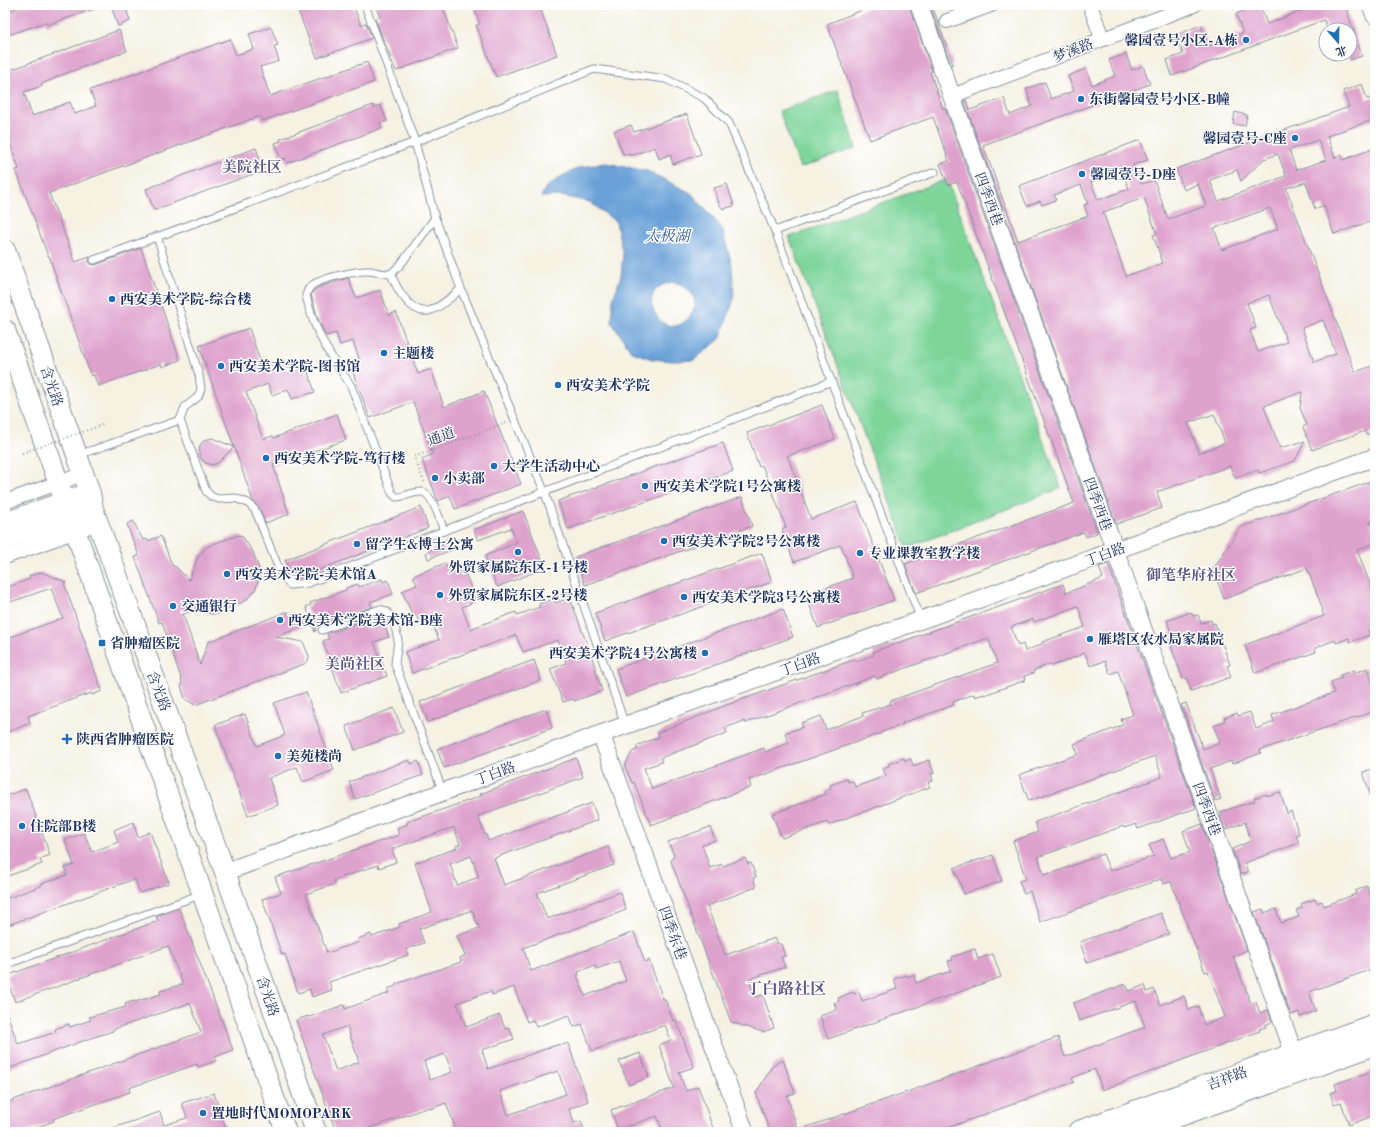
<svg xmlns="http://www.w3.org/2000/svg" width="1380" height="1137" viewBox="0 0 1380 1137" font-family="'Old Standard TT','Noto Serif SC',serif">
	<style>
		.green { fill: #7dd59a; stroke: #4c827c }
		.water { fill: #6aa2d8; stroke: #42689b; fill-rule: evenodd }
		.building { fill: #dea2cc; fill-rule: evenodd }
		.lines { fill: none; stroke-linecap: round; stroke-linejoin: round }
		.service-casing { stroke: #8890a0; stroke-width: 9 }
		.minor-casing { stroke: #8890a0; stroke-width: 16 }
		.tertiary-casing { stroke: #8890a0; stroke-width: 19 }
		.secondary-casing { stroke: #8890a0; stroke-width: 22 }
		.primary-casing { stroke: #8890a0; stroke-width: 24 }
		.path { stroke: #8890a0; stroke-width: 2; stroke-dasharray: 1 3; stroke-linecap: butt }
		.service { stroke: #fff; stroke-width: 7 }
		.minor { stroke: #fff; stroke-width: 14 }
		.tertiary { stroke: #fff; stroke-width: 17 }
		.secondary { stroke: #fff; stroke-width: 20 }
		.primary { stroke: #fff; stroke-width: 22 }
		.path-bridge { stroke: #8890a0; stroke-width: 2; stroke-dasharray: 1 3; stroke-linecap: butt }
		.poi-dot { fill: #1f6fb2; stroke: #fff; stroke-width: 1.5 }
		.labels { text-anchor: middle; stroke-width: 3; stroke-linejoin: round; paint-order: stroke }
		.poi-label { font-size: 14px; font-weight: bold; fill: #1b2f5e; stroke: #fff; text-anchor: start }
		.street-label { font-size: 14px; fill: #1b2f5e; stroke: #fff }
		.neighbourhood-label { font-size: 15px; font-weight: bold; fill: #5f5784; stroke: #fff }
		.water-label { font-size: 15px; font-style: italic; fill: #3b5d8f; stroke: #fff }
		.quarter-label { font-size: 16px; font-weight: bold; fill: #5f5784; stroke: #fff }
	</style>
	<rect width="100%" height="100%" fill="#fff"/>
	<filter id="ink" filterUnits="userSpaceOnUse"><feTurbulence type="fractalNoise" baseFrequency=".025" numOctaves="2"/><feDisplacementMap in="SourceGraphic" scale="8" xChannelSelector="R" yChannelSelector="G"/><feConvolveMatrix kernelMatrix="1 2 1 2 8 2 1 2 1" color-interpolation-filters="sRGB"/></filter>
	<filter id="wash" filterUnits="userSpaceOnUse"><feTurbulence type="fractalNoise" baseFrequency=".012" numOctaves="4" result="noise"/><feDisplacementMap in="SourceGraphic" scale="16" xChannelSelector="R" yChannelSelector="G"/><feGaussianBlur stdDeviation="0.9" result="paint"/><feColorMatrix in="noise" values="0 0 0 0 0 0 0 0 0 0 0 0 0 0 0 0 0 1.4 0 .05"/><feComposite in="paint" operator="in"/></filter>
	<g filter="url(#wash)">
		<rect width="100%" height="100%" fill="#f5f2e3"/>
		<g class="green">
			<path d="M838 90 856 148 800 168 779 111Z"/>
			<path d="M947 179 1061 488 907 548 789 237Z"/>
		</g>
		<path class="water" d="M606 163 647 171 691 193 722 228 732 266 734 299 720 339 694 360 673 361 652 359 632 352 612 323 613 299 621 276 623 255 616 222 590 202 561 196 541 197 545 188 564 175 581 167ZM673 282C689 285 702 301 690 316 666 349 627 289 673 282Z"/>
		<g id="blocks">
			<g class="building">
				<path d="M26 5H100V7L47 25 46 22 5 36V12Z"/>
				<path d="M111 5H125L130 21 118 26Z"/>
				<path d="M305 5H353L361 25 366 23 372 38 317 58 312 45H311L298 10 306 7Z"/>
				<path d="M375 5H442L458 48 396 71 375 19 380 17Z"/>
				<path d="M483 5H539L557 55 496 77 476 25 480 24 474 8Z"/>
				<path d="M875 5H909L932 71 930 72 943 109 945 108 1097 531V533L1086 537 1084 532 916 593 905 564 1074 503 957 182 948 185 940 164 949 161 933 117 870 140 827 24Z"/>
				<path d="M930 5H932L953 64 951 65Z"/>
				<path d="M1260 5 1267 24 1301 11 1299 5H1345L1362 56 1350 60V30H1328L1324 20 1172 76 1167 60 1183 54 1176 35 1201 25 1208 46 1243 33 1236 14Z"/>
				<path d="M271 27 278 45 274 46 279 61 260 67 270 96 367 62 374 82 262 121 260 116 49 193 75 262 90 257 89 261 91 264 95 265 141 248 180 360 162 367 161 364 98 386 94 375 91 376 49 256H48L16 170 19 169 9 140 11 139 5 122V72L119 30 127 51 56 77V78L41 84 42 86 24 92 32 116 70 102 75 114 96 106 90 90 230 39 236 55 254 49 249 34Z"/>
				<path d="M1126 54 1132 70 1143 66 1150 84 983 145 1018 241 1088 216 1084 205 1088 204 1081 185 1054 195 1056 200 1042 205 1040 201 1027 206 1019 186 1140 140 1148 160 1133 165 1141 184 1154 180 1168 219 1206 206 1198 184 1184 190 1176 169 1349 107 1343 91 1362 84 1367 99 1375 97V119L1327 136 1335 158 1341 155 1343 160 1375 148V220L1334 234 1324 205 1315 209 1306 182 1286 188 1355 372 1375 365V431L1366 435 1365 431 1312 450 1303 427 1307 425 1300 408 1302 392 1264 406 1280 448 1305 441 1295 461 1259 473 1258 470 1235 478 1230 466 1157 492 1162 508 1116 524 964 101 966 100 970 110 1004 98 1010 115 1032 106 1026 89 1045 82 1051 99 1074 91 1068 76 1086 69 1092 85 1115 76 1109 60ZM1318 140 1326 160 1296 170 1289 150ZM1278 154 1286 176 1218 201 1210 180 1237 170 1241 181 1264 159ZM1122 170 1129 189 1098 200 1091 182ZM1144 198 1157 234 1153 235 1163 263 1126 276 1103 212ZM1270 208 1278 229 1222 250 1214 228ZM1269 295 1287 342 1258 352 1250 330 1256 328 1247 303ZM1323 320 1336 354 1314 362 1302 328ZM1214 414 1225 443 1199 453 1188 423Z"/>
				<path d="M373 105 374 108 380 105 387 121 380 123 382 128 287 163 285 158 281 160 275 143 281 141 280 139Z"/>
				<path d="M1235 112 1247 115 1245 126 1233 124Z"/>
				<path d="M687 114 701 154 673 164 670 154 659 159 655 147 633 155 623 154 614 131 631 125 634 132Z"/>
				<path d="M256 148 264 170 154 210 146 189Z"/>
				<path d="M727 184 734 206 723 209 719 204 714 188Z"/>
				<path d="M348 278 356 298 380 290 389 315 396 312 418 374 431 369 444 407 484 391 521 484 455 509 450 496 438 501 422 459 433 454 413 402 370 418 350 365 360 361 353 341 340 345 336 333 326 336 319 322 311 295 313 291 322 286Z"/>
				<path d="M249 328 262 367 284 360 288 370 305 364 315 392 292 399 288 389 272 395 268 384 246 392 263 439 273 436 274 438 337 414 346 440 273 465 289 514 265 523 259 508 253 501 199 346Z"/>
				<path d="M822 405 835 439 787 456 789 460 811 519 857 502 894 600 818 628 806 595 853 578 841 545 794 562 782 529 786 527 762 465 759 467 747 433Z"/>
				<path d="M212 438 234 447 218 463 212 465 206 463 203 461 200 457 199 452 200 445 205 440Z"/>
				<path d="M723 443 733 471 568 529 558 501Z"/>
				<path d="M1375 480V521L1370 522 1375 535V543L1357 550 1375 597V629L1368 631 1370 635 1350 642 1349 638 1336 643 1335 640 1315 648 1316 652 1255 673 1245 645 1324 616 1322 611 1323 610 1307 568 1224 599 1213 569 1241 527Z"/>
				<path d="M742 497 752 526 585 585 575 557Z"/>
				<path d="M421 507 428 528 293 580 285 560Z"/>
				<path d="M523 511 545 568 497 587 485 556 517 542 511 528 478 540 474 530Z"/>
				<path d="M133 521 143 540 147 539 148 541 161 536 172 565 176 567 189 580 198 557 207 547 213 544 239 535 242 536 253 552 259 569V579L255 590 247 599 241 603 214 614 206 612 203 605 183 614 200 665 208 642 286 612 312 622 306 607 311 605 310 603 346 590V588L358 584 359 587 382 579 383 582 388 580 393 594 370 602 372 607 323 624 322 620 318 621 315 632 312 623 276 637 303 642 309 656 308 661 304 664 195 705 185 699 181 686 182 683 181 678 162 622 159 623 135 557 139 556 127 524Z"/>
				<path d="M451 540 454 549 428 559 426 553Z"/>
				<path d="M762 553 772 582 605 641 595 613Z"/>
				<path d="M445 563 448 571 462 565 468 580 476 601 462 607 470 629 516 612 517 615 540 607 539 604 554 599 555 603 570 598 596 669H595L602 691 574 701 573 699 563 702 550 669 566 663 558 640 523 652 516 635 412 673 405 652 439 640 429 616 419 621 416 615 413 616 402 591 417 585 413 576Z"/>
				<path d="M1108 564 1196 808 1138 829 1136 824 1124 828 1123 826 1038 857 1044 875 1050 873V874L1103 854 1110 871 1154 856 1149 845 1163 839 1171 858 1190 852 1183 831 1202 824 1247 950 1233 956 1251 1004 1256 1002 1260 1013 1268 1010 1272 1022 1265 1025 1266 1027 1259 1029 1260 1031 1102 1090 1095 1069 1072 1078 1074 1082 936 1132H770L756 1093 773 1065 783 1060 795 1093 787 1096 798 1130 910 1091 1058 1037 1065 1057 1145 1027 1136 1001 1079 1021 1073 1003 1126 984 1129 991 1145 985 1147 992 1154 989 1160 1005 1184 996 1189 1010 1198 1006 1204 1025 1225 1017 1208 971 1205 972 1171 882 1163 884 1161 879 1040 922 1030 891 1024 894 1019 881 1026 879 1013 841 1038 832 1035 822 1162 777 1155 756 1029 801 1019 775 1078 754 1074 744 1123 725 1121 719 1133 715 1118 671 1110 674 1105 661 1090 666 1085 653 1063 662 1051 666 1050 664 1033 671 1034 673 1024 676 1026 680 984 695V694L975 697 974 694 953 702 954 705 902 723 903 724 882 732V733L749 780 751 787 651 825 634 782 632 783 625 766 632 752 638 749 636 746 659 737 657 733 724 706 856 659 857 661 874 655 873 652 1063 584 1066 593 1079 588 1103 578 1099 567ZM1078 606 1085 627 1042 642V644L1025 651 1023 644 1018 646 1011 627 1033 619 1034 622ZM988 638 997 663 890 701 891 704 862 713 863 716 826 730 821 716 801 723 803 727 785 733 789 743 765 752 764 748 652 789 644 768 662 762 660 758 727 733 725 728 744 721 745 723 875 676 876 679Z"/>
				<path d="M41 572 66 582 64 583 102 691 92 695 91 693 28 716 30 723 5 733V639L63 618 51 588 5 604V588L30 579 29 576Z"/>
				<path d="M783 609 793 637 626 697 616 669Z"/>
				<path d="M1191 612 1193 616 1198 615 1201 623 1211 620 1212 624 1215 623 1230 665 1227 666 1231 677 1191 691 1187 678 1183 679 1176 660 1169 640 1173 639 1167 621Z"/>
				<path d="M375 616 377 621 382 619 389 637 374 642 387 676 341 693 323 641 329 639 327 634Z"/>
				<path d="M534 660 541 680 428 722 420 702Z"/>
				<path d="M1367 668 1375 690V711L1260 750 1261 753 1232 764 1231 761 1210 769 1221 799 1215 801 1181 705 1186 703 1203 749 1220 743 1214 726 1225 721 1224 718 1237 713 1238 716 1250 712 1256 729 1274 722 1272 715 1334 693 1331 682 1342 678 1340 675 1354 670 1355 673Z"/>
				<path d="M306 692 334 770 303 782 297 767 269 778 278 805 248 816 215 725 245 714 257 746 285 735 274 703Z"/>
				<path d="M394 708 403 732 355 750 346 726Z"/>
				<path d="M546 709 552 728 444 768 437 749Z"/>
				<path d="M576 758 583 777 478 816 485 835 486 834 488 841 592 803 598 820 494 858 504 885 608 847 614 865 537 893 547 919 620 892 626 910 523 948 531 971 634 932 645 962 649 960 663 999H665L673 1021 676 1020 694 1067 679 1072 686 1091 698 1086 713 1128 702 1132H663L657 1116 618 1130 611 1110 674 1088 659 1045 671 1040 665 1025 592 1051 582 1024 574 1027 569 1015 536 1027 533 1020 527 1022 514 987 492 995 491 991 457 1003 466 1027 500 1015 505 1029 509 1028 514 1039 482 1050 488 1069 560 1044V1046L568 1043 588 1101 569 1109 574 1123 581 1121 585 1132H457L446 1103 430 1109 429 1107 359 1132H336L296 1020 308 1016 309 1017 344 1005 345 1009 389 993 387 989 396 986V984L461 962 460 958 465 956 457 936 479 928 472 910 419 929 424 943 406 949 408 955 329 982 332 990 312 997 310 989 298 993 285 954 282 955 262 899 281 893 275 877 399 835 397 828 408 824 407 822 481 796 480 794ZM454 827 460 844 456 846 457 848 415 863 432 912 399 924 400 927 372 937 371 934 358 939 359 942 327 953 306 894 335 884 334 880 378 865 379 868 396 862 392 849ZM471 856 479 877 457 885 450 864ZM619 961 626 981 585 996 577 975H579L578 972 595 965 596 969ZM347 1026 359 1062 336 1071 323 1035ZM445 1054 452 1072 430 1080 424 1061ZM558 1071 566 1094 508 1115 500 1091Z"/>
				<path d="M904 758 905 761 911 759 913 766 929 760 934 773 931 774 933 781 928 783 930 787 828 825 827 822 782 838 772 814 826 794 825 791 831 788 830 785 847 779 848 782 853 781 855 787 886 776 883 768 889 766 888 764Z"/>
				<path d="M409 760 411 764 418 761 423 775 355 799 349 782Z"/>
				<path d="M1375 768V803H1373L1363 772Z"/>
				<path d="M26 789 50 855 40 859 42 864 5 877V796Z"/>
				<path d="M1280 792 1287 813 1291 811 1299 834 1296 835 1299 843 1244 863 1248 872 1241 875 1232 849 1251 841 1245 822 1225 830 1220 817 1222 816 1220 812 1255 801 1254 798 1267 794V796Z"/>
				<path d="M133 822 138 837 150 832 169 883 140 893 135 879 5 926V899L41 886V884L67 875 65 868 74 865 65 840 84 833 92 852 118 842 114 830Z"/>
				<path d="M710 827 715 840 702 845 710 868 722 864 723 866 745 858 748 864 751 863 756 877 753 878 756 887 707 906 725 955 775 938 778 944H781L785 956 781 957 785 967 749 979 755 997 763 995 774 1028 763 1032 731 1022 671 861 674 855 668 842Z"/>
				<path d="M993 855 1002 881 964 894 954 868Z"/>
				<path d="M1367 886 1369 894 1375 892V968L1309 992 1316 1011 1300 1017 1299 1012 1291 1015 1254 912 1263 909 1264 913 1276 909 1281 923 1299 917 1296 910 1302 908 1301 904 1315 899 1317 903 1322 901 1324 906 1356 894 1355 891Z"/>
				<path d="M179 908 233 1050 215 1057 216 1061 198 1067 197 1064 129 1088 130 1092 53 1119 54 1121 24 1132H5V1103L201 1032 190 1003 123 1026 112 1030 113 1031 88 1039 5 1070V1011H6L18 1044 56 1032 55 1029 69 1024 70 1027 91 1020 89 1017 126 1007 125 1004 134 1001 135 1002 161 994 160 991 183 984 168 946 15 1002 6 976 158 921 156 916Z"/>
				<path d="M1161 913 1169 934 1087 963 1080 942Z"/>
				<path d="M975 949 978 959 993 954 1001 977 828 1039 820 1016 837 1010 834 1003 839 1001 838 998 853 992 854 994 859 992 862 1001 897 989 894 979 907 975V977L914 975 916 983 951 971 948 961 953 960 952 957Z"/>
				<path d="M640 1053 649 1077 629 1085 619 1061Z"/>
				<path d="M1375 1070V1115L1349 1125 1341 1102 1334 1104 1330 1093 1337 1091 1335 1084Z"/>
				<path d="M214 1093 227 1132H107V1130L160 1112 164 1125 187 1118 182 1103Z"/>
			</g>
		</g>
	</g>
	<g filter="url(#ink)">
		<use href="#blocks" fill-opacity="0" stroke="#8890a0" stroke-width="1"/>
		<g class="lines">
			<g class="service-casing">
				<g id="service">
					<path d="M365 5 415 142 435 218 461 289 545 493 625 725"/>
					<path d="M435 218 401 264 391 274C396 287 410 314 428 311 439 309 452 296 461 289"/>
					<path d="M775 231 935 172"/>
					<path d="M157 236 199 375 201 389 198 397 185 407 180 420 206 491 212 497 219 499 235 498 248 503 255 510 281 574 290 585 308 583 832 381"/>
					<path d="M94 260 415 142 594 69 666 79 704 98 729 123 775 231 921 620"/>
					<path d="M391 274C383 274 377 272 369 271 358 270 317 279 310 287 308 289 307 293 306 295 310 315 318 334 328 351 335 363 344 374 351 386L392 493 396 497C405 497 412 492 421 492 431 491 441 522 444 531"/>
					<path d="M78 455 180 420"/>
					<path d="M322 630 380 609 387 612 394 622 398 640 395 664 443 792"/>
					<path d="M7 964 202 894"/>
				</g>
			</g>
			<g class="minor-casing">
				<g id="minor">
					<path d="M1090 5 1102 38"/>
					<path d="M947 21 991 5"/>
					<path d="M952 96 1194 5"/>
					<path d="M5 502 83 474"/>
					<path d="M5 557 98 523"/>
				</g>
			</g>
			<g class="tertiary-casing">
				<g id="tertiary">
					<path d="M919 5 1115 550 1298 1065"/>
					<path d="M1371 5 1375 16"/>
					<path d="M601 734 745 1132"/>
					<path d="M225 872 601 734 921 620 1375 457"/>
				</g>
			</g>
			<g class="secondary-casing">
				<g id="secondary">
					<path d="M5 250 77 455 90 493 93 509 225 872 316 1132"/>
					<path d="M5 330 286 1132"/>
					<path d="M5 523 78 497"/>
					<path d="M5 539 83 512"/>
				</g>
			</g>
			<g class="primary-casing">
				<g id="primary">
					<path d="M1079 1132 1375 1025"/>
					<path d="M1133 1132 1375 1044"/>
				</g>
			</g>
			<path class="path" d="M424 482 414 457 506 423"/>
			<use href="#service" class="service"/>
			<use href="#minor" class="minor"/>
			<use href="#tertiary" class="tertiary"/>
			<use href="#secondary" class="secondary"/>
			<use href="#primary" class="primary"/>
			<path class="path-bridge" d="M22 453 105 424"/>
		</g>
	</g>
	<g class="poi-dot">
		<circle cx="1246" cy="40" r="4"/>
		<circle cx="1081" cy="99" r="4"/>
		<circle cx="1295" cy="138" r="4"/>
		<circle cx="1082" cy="174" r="4"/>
		<circle cx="112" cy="299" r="4"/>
		<circle cx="384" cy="353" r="4"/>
		<circle cx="221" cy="366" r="4"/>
		<circle cx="558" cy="385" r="4"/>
		<circle cx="266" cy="458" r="4"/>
		<circle cx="494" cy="466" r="4"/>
		<circle cx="435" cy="478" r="4"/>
		<circle cx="645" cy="486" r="4"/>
		<circle cx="664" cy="541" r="4"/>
		<circle cx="357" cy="544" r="4"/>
		<circle cx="518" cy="552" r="4"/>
		<circle cx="860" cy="553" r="4"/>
		<circle cx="227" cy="574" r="4"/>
		<circle cx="440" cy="595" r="4"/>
		<circle cx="684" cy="597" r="4"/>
		<circle cx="173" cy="606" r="4"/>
		<circle cx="280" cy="620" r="4"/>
		<circle cx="1090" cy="639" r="4"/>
		<rect x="98" y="639" width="8" height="8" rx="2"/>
		<circle cx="705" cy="653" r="4"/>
		<path d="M65 733h4v4h4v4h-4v4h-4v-4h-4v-4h4z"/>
		<circle cx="278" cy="756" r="4"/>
		<circle cx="22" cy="826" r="4"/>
		<circle cx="203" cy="1113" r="4"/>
	</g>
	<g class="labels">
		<g class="poi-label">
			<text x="1238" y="45" text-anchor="end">馨园壹号小区-A栋</text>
			<text x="1089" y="104">东街馨园壹号小区-B幢</text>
			<text x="1287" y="143" text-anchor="end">馨园壹号-C座</text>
			<text x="1090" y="179">馨园壹号-D座</text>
			<text x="120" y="304">西安美术学院-综合楼</text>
			<text x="392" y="358">主题楼</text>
			<text x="229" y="371">西安美术学院-图书馆</text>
			<text x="566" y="390">西安美术学院</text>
			<text x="274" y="463">西安美术学院-笃行楼</text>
			<text x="502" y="471">大学生活动中心</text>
			<text x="443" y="483">小卖部</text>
			<text x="653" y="491">西安美术学院1号公寓楼</text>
			<text x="672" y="546">西安美术学院2号公寓楼</text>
			<text x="365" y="549">留学生&amp;博士公寓</text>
			<text x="868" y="558">专业课教室教学楼</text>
			<text x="518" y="572" text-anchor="middle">外贸家属院东区-1号楼</text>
			<text x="235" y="579">西安美术学院-美术馆A</text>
			<text x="448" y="600">外贸家属院东区-2号楼</text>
			<text x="692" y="602">西安美术学院3号公寓楼</text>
			<text x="181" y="611">交通银行</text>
			<text x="288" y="625">西安美术学院美术馆-B座</text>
			<text x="1098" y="644">雁塔区农水局家属院</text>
			<text x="110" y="648">省肿瘤医院</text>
			<text x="697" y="658" text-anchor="end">西安美术学院4号公寓楼</text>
			<text x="76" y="744">陕西省肿瘤医院</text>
			<text x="286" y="761">美苑楼尚</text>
			<text x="30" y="831">住院部B楼</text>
			<text x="211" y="1118">置地时代MOMOPARK</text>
		</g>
		<g class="street-label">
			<text transform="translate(1073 50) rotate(-21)" y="5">梦溪路</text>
			<text transform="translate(989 199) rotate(70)" y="5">四季西巷</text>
			<text transform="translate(52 386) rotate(71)" y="5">含光路</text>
			<text transform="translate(441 436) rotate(-20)" y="5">通道</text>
			<text transform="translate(1098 504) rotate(70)" y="5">四季西巷</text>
			<text transform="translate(1105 554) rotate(-20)" y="5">丁白路</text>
			<text transform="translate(800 664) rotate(-20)" y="5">丁白路</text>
			<text transform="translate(159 691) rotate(70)" y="5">含光路</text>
			<text transform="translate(495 773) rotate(-20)" y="5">丁白路</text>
			<text transform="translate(1207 809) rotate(70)" y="5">四季西巷</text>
			<text transform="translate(673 933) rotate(70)" y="5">四季东巷</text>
			<text transform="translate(268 996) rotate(71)" y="5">含光路</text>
			<text transform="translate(1227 1078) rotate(-20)" y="5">吉祥路</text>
		</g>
		<g class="neighbourhood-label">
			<text x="252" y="172">美院社区</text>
			<text x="1191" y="580">御笔华府社区</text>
			<text x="355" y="669">美尚社区</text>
		</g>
		<g class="water-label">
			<text x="667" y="241">太极湖</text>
		</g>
		<g class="quarter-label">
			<text x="786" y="994">丁白路社区</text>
		</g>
	</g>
	<rect width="1380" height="1137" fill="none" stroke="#fff" stroke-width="20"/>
	<g transform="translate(1338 42) rotate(160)"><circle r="19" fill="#ffffff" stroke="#a4acbf"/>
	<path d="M0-3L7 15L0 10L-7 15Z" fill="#1f6fb2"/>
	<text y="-6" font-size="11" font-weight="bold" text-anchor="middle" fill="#1b2f5e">北</text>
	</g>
</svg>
